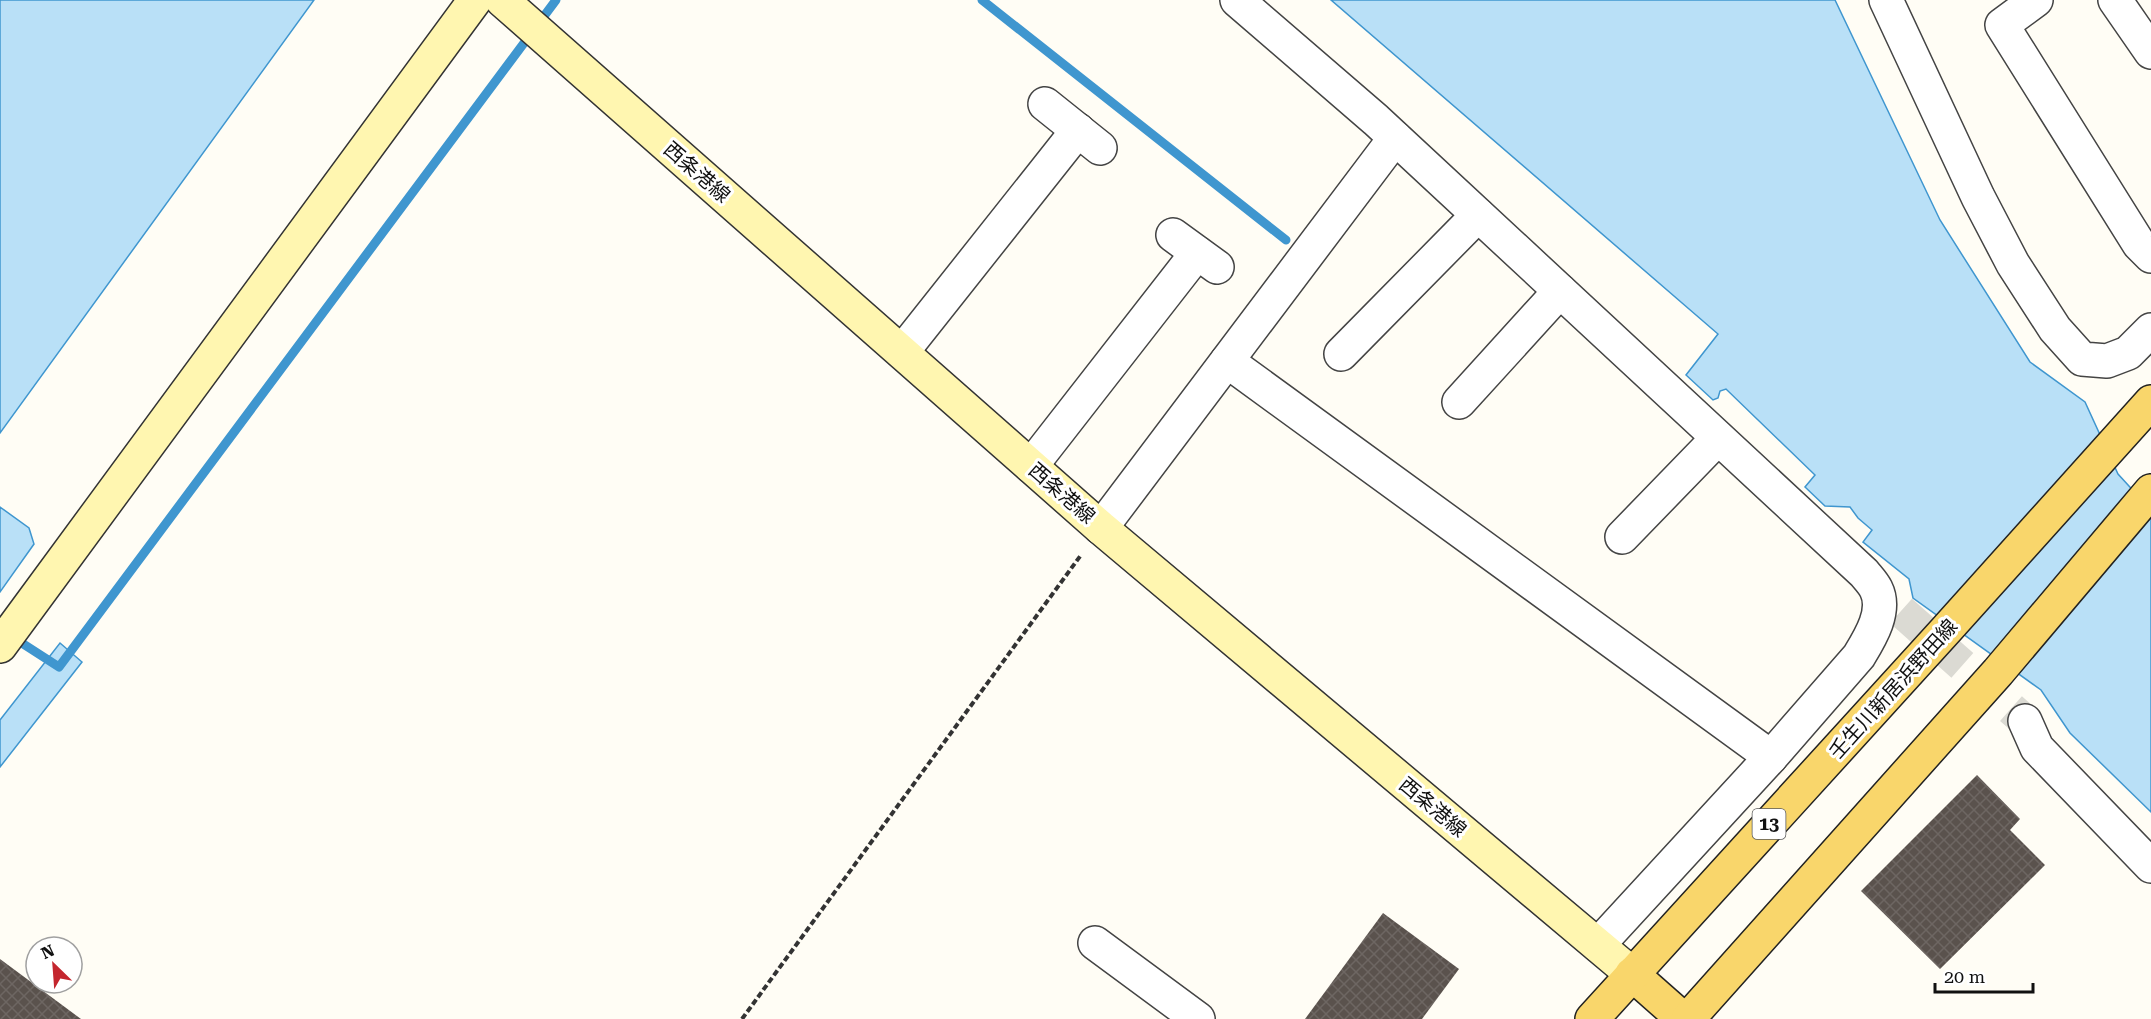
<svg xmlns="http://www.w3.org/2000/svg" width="2151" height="1019" viewBox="0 0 2151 1019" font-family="'Roboto Serif','Noto Sans JP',serif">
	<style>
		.water { fill: #b9e0f7; stroke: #3f96cf; stroke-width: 1.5 }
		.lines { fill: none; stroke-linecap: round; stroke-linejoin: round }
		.stream { stroke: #3f96cf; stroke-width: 9 }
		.building { fill: url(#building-cross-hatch) }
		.street-tunnel { stroke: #dbdad3; stroke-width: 33; stroke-dasharray: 33 16; stroke-linecap: butt }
		.street-casing { stroke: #444; stroke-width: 36 }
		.secondary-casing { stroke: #333; stroke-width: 36 }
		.primary-casing { stroke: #222; stroke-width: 36 }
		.path { stroke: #333; stroke-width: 4; stroke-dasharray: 6 3; stroke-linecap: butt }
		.street { stroke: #fff; stroke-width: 33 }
		.secondary { stroke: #fff6b0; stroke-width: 33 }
		.primary { stroke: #f9d66b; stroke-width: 33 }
		.labels { text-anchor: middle; stroke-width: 6; stroke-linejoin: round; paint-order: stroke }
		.shield { fill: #fff; stroke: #585858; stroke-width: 1.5 }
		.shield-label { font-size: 18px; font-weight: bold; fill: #111 }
		.street-label { font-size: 20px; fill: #111; stroke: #fff }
	</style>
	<defs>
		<pattern id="building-cross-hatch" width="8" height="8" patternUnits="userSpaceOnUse" patternTransform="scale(1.5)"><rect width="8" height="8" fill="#5a524d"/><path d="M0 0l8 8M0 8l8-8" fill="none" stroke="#6d6662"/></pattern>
	</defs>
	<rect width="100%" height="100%" fill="#fffdf5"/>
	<g class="water">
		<path d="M0 0H314L0 433Z"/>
		<path d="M1331 0H1835L1940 220 2030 362 2085 402 2118 474 2151 510V812L2070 733 2041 690 1913 598 1909 579 1863 542 1872 530 1858 518 1850 507 1825 506 1805 487 1815 475 1726 389 1720 391 1718 398 1713 400 1686 375 1718 334Z"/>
		<path d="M0 507 29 528 34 544 0 592Z"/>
		<path d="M60 643 82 662 0 767V720Z"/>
	</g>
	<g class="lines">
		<g class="stream">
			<path d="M982 0 1286 240"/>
			<path d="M14 638 59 667 556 0"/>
		</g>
	</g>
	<g class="building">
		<path d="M1977 775 2020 819 2010 830 2045 865 1940 969 1861 891Z"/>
		<path d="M1383 913 1459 969 1422 1019H1305Z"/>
		<path d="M0 959 81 1019H0Z"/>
	</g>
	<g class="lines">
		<path class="street-tunnel" d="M1901 611 2025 721"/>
		<g class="street-casing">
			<g id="street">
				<path d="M1237 0 1376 120 1864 573C1868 578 1873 583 1876 589 1887 611 1870 638 1859 656L1771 757 1598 945"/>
				<path d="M1886 0 1978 197 2013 264 2055 329 2082 359 2107 361 2128 353 2151 330"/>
				<path d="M2036 0 2002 25 2139 244 2151 256"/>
				<path d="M2115 0 2151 52"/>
				<path d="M1045 104 1100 148"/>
				<path d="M1173 235 1217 267"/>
				<path d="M902 352 1078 130"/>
				<path d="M1341 354 1478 215"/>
				<path d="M1227 361 1771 757"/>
				<path d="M1459 402 1560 291"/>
				<path d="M1031 466 1197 253"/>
				<path d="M1101 528 1395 138"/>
				<path d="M1622 537 1718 438"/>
				<path d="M2025 721 2037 748 2151 866"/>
				<path d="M1095 943 1198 1019"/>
			</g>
		</g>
		<g class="secondary-casing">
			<g id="secondary">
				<path d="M502 0 1101 528 1632 974"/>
				<path d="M0 646 475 0"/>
			</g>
		</g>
		<g class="primary-casing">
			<g id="primary">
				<path d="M1632 974 1683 1019"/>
				<path d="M1592 1019 1946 630 2151 402"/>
				<path d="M1688 1019 1998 672 2151 491"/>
			</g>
		</g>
		<path class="path" d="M742 1019 1081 555"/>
		<use href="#street" class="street"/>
		<use href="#secondary" class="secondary"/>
		<use href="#primary" class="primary"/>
	</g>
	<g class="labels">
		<rect class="shield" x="1752.5" y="809" width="33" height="30" rx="4.5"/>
		<g class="shield-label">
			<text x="1769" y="830">13</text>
		</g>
		<g class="street-label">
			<text transform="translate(697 172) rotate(41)" y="7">西条港線</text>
			<text transform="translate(1062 493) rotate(41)" y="7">西条港線</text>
			<text transform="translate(1893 689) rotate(-48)" y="7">壬生川新居浜野田線</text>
			<text transform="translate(1433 807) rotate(40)" y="7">西条港線</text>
		</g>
	</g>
	<g transform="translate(54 965) rotate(335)"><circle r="28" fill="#ffffff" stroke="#a0a0a0" stroke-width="1.5"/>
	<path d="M0-4.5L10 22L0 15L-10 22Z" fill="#c4262e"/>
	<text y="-9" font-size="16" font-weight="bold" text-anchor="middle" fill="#111111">N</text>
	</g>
	<path d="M1935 983v9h98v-9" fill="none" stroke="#111111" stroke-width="3"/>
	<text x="1944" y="983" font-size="18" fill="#111111" stroke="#ffffff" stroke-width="4.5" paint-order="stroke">20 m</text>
</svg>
